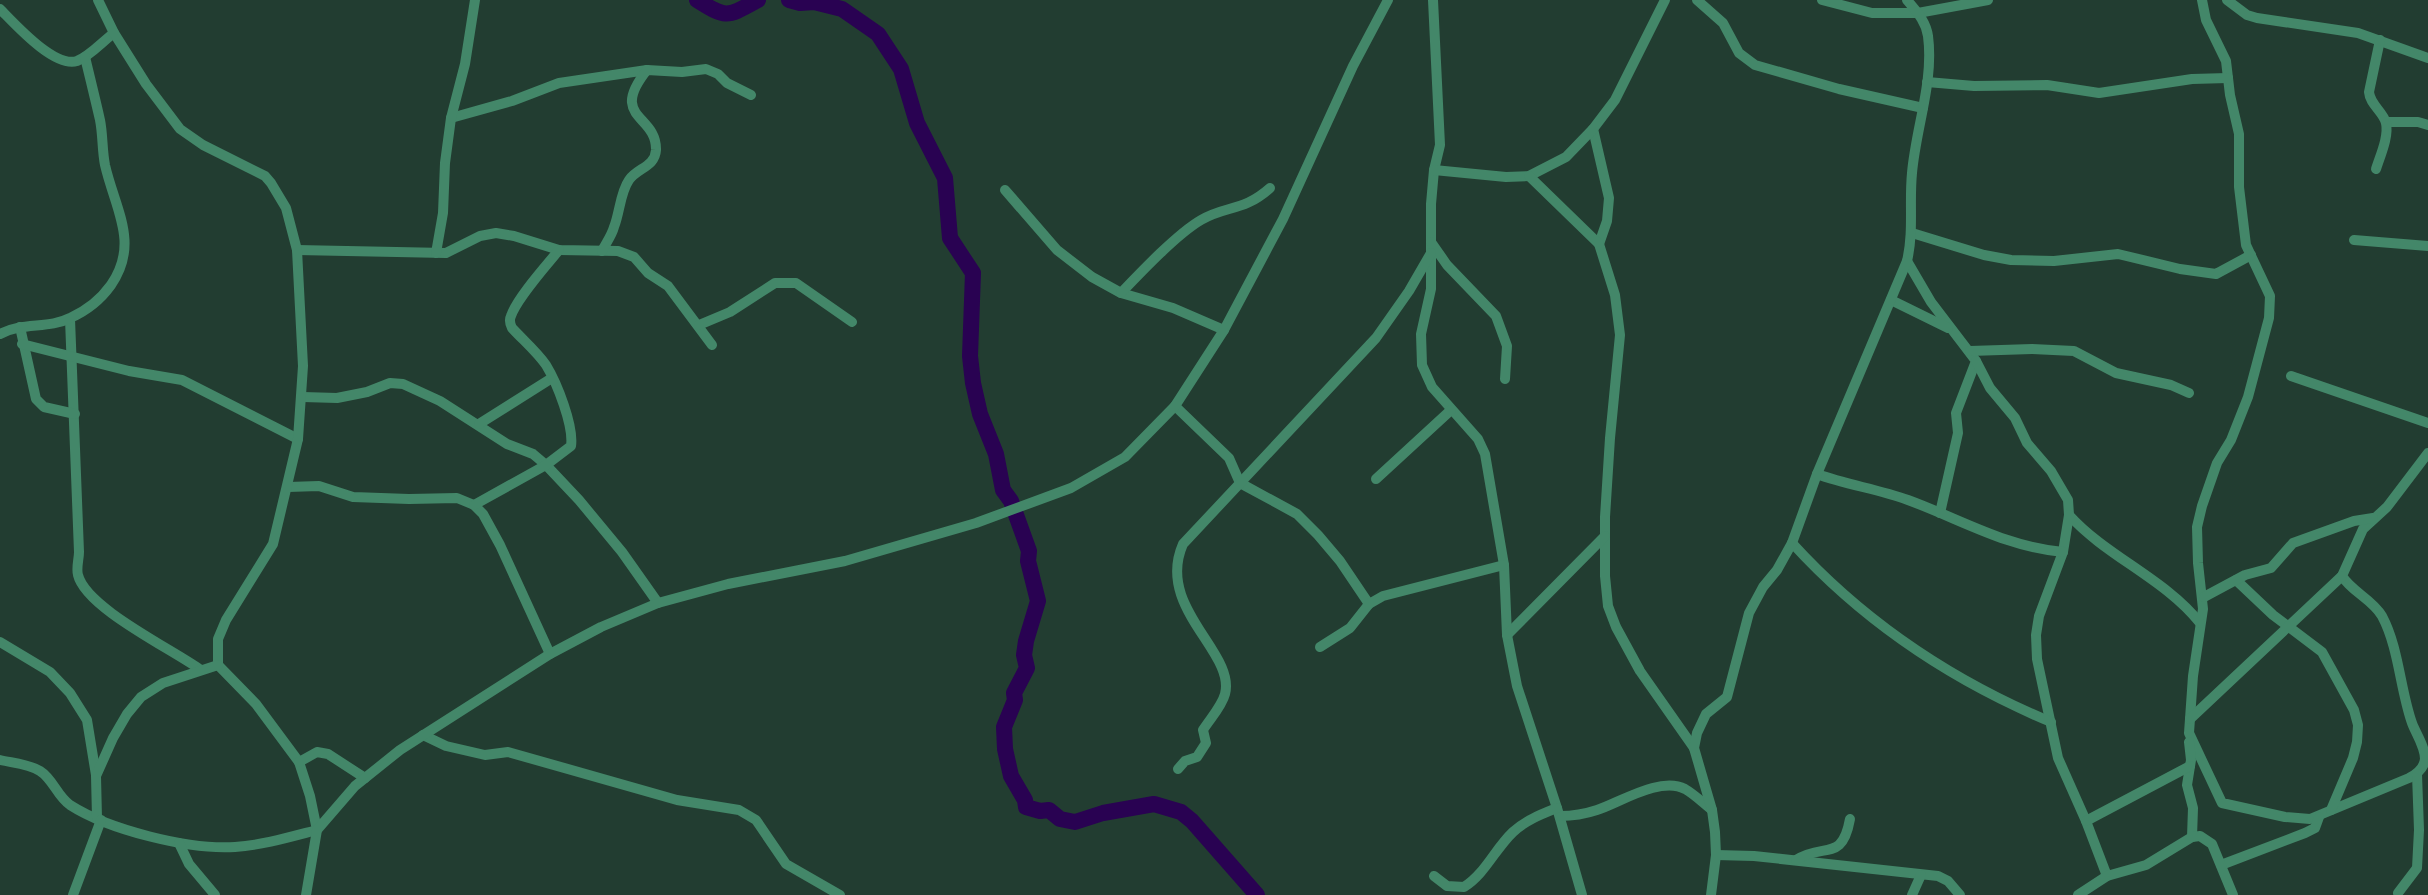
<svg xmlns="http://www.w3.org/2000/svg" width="2428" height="895" viewBox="0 0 2428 895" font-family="Inter,sans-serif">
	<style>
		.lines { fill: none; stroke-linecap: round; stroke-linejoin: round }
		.river { stroke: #290252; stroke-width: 16 }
		.street { stroke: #438769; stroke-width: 10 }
	</style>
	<rect width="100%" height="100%" fill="#223d31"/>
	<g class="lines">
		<g class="river">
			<path d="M697 0C727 19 727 17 758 0"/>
			<path d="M789 0 800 3 814 2 842 9 878 34 901 69 917 123 945 178 950 238 973 273 970 356 973 383 980 414 996 454 1003 490 1011 501 1029 551 1028 561 1038 601 1026 641 1024 655 1027 668 1014 693 1015 700 1004 727 1005 749 1011 776 1025 800 1026 807 1040 811 1049 810 1060 819 1075 822 1103 813 1154 804 1181 812 1192 821 1257 895"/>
		</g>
		<g class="street">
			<path d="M1433 0 1440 145 1434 170 1431 204V289L1421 334 1422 365 1432 387 1478 439 1485 454 1504 565 1507 635 1517 686 1557 808 1582 895"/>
			<path d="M1697 0 1723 23 1739 53 1755 65 1839 89 1923 108"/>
			<path d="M1822 0 1872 13H1918L1988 0"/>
			<path d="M2202 0 2206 20 2226 61 2230 95 2239 134V187L2246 245 2270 296 2269 318 2248 397 2231 440 2217 463 2202 506 2197 527 2198 563 2203 609 2193 676 2189 733 2222 803 2285 817 2310 819 2409 778C2417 774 2424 769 2425 759 2425 746 2416 734 2412 723 2400 689 2399 648 2382 616 2372 599 2352 592 2342 576L2363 529 2387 507 2428 453"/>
			<path d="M2227 0 2247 15 2257 18 2358 33 2428 58"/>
			<path d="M0 9C15 24 54 68 77 61 90 56 103 41 114 33"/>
			<path d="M1927 82 1974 86 2047 85 2099 93 2192 79 2228 78"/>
			<path d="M451 118 512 101 559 83 647 70 682 72 706 69 718 74 727 83 751 95"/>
			<path d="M2386 122H2418L2428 125"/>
			<path d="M1593 129 1609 198 1607 221 1599 244"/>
			<path d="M2376 169C2380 156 2389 137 2386 123 2383 111 2370 105 2369 92L2380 40"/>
			<path d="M1434 170 1506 177 1529 176 1566 157 1593 129 1615 100 1665 0"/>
			<path d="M1529 176 1599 244 1615 295 1620 335 1610 438 1605 517V576L1608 606 1616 627 1640 671 1694 748"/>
			<path d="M1005 190 1057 250 1092 277 1121 293 1173 308 1224 330"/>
			<path d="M1912 233 1984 255 2011 260 2054 261 2118 254 2180 269 2216 274 2251 255"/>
			<path d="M2354 240 2428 246"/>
			<path d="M1431 242 1447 265 1496 316 1507 346 1505 379"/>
			<path d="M297 250 446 253 480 236 496 233 514 236 559 250 618 251 634 257 648 273 668 286 712 345"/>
			<path d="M602 251C606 243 612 235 614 227 620 212 620 193 629 180 637 168 655 167 656 150 657 114 608 119 647 70"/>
			<path d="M436 253 443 213 445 163 451 118 465 64 475 0"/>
			<path d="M1907 261 1931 302 1976 361 1956 413 1958 433 1940 513"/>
			<path d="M1121 293C1141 272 1177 234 1201 220 1227 205 1243 212 1270 188"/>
			<path d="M1891 300 1948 328"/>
			<path d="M70 319 79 552C79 559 76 568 78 575 86 608 172 649 201 670"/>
			<path d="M699 325 730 312 775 283H796L852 322"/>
			<path d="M20 327 36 399 44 407 75 414"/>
			<path d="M0 334C22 322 49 329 70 318 86 311 101 299 111 285 140 243 115 209 105 165 102 150 103 135 100 120 95 98 90 78 85 57"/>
			<path d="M22 344 129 371 182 380 298 439"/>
			<path d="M1970 351 2032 349 2074 351 2116 373 2171 385 2189 393"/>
			<path d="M1976 361 1990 388 2015 418 2027 443 2051 471 2068 500 2069 515 2063 552 2039 616 2036 635 2037 659 2058 758 2086 821 2107 876"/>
			<path d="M2291 376 2428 423"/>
			<path d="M303 397 337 398 367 392 390 383 403 384 440 401 507 444 533 454 546 465 579 500 622 552 658 603"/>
			<path d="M1175 406 1229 458 1240 483 1297 514 1318 535 1340 561 1369 604"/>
			<path d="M479 424 552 378"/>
			<path d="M1817 474C1847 485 1878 489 1908 500 1960 519 2006 547 2063 552"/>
			<path d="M1376 479 1451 410"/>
			<path d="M288 487 319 486 353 497 409 499 457 498 474 505 483 514 500 545 550 654"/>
			<path d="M474 505 546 465 571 446C574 426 557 383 546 365 537 352 523 340 512 328 510 324 509 320 511 316 517 298 546 266 559 250"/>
			<path d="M2069 515C2107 557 2164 578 2200 623"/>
			<path d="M1792 543C1864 622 1953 681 2051 722"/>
			<path d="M2236 580 2273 615 2322 652 2354 710 2358 725 2357 742 2353 758 2331 810"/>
			<path d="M2204 597 2245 575 2271 568 2293 543 2354 521 2373 518"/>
			<path d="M1507 635 1605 536"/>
			<path d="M0 642 50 672 70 693 87 720 96 775"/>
			<path d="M1320 647 1350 628 1369 604 1383 596 1504 565"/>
			<path d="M2190 719 2342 576"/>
			<path d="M423 735 446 746 485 755 508 752 677 800 739 810 756 820 786 864 840 895"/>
			<path d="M2189 742 2191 760 2187 785 2193 808 2192 837"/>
			<path d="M0 760C13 763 29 764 40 771 53 779 57 796 70 805 109 830 189 850 235 847 263 845 290 837 317 830L310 796 299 762 256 704 218 665V639L226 620 273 544 298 439 303 366 297 250 286 208 271 183 265 176 203 145 180 129 146 84 114 33 98 0"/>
			<path d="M299 762 317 752 328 754 365 778"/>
			<path d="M1178 769 1185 761 1197 757 1206 743 1203 730C1210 719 1222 706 1225 694 1236 652 1155 608 1183 544L1376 338 1409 291 1431 253"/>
			<path d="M1560 816C1573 816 1585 814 1597 810 1619 803 1660 776 1685 789 1694 794 1703 803 1712 810"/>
			<path d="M97 818 96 776 113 738 127 714 141 697 163 683 218 665"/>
			<path d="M2086 821 2190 766"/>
			<path d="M179 843 189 864 215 895"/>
			<path d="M1716 855 1754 856 1938 876 1948 881 1960 895"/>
			<path d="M1796 860C1824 842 1842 863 1850 819"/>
			<path d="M2221 865 2305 833 2315 828 2319 817"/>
			<path d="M1434 876 1447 886 1464 887C1485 874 1495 849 1513 832 1526 820 1542 814 1557 808"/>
			<path d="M2398 893 2417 868 2419 830 2417 774"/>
			<path d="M73 895 101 820"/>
			<path d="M306 895 317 830 355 786 400 750 550 654 601 627 658 603 728 584 845 561 976 523 1071 488 1125 457 1175 406 1224 330 1283 219 1353 66 1388 0"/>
			<path d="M1711 895 1716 855 1715 832 1712 810 1694 748 1697 733 1706 714 1727 697 1749 613 1763 587 1777 570 1792 543 1817 474 1907 261C1914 231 1909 203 1912 173 1916 127 1934 82 1928 36 1926 21 1916 11 1907 0"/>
			<path d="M1912 895 1921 875"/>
			<path d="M2078 895 2107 876 2146 865 2192 837 2200 836 2212 844 2233 895"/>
		</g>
	</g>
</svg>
